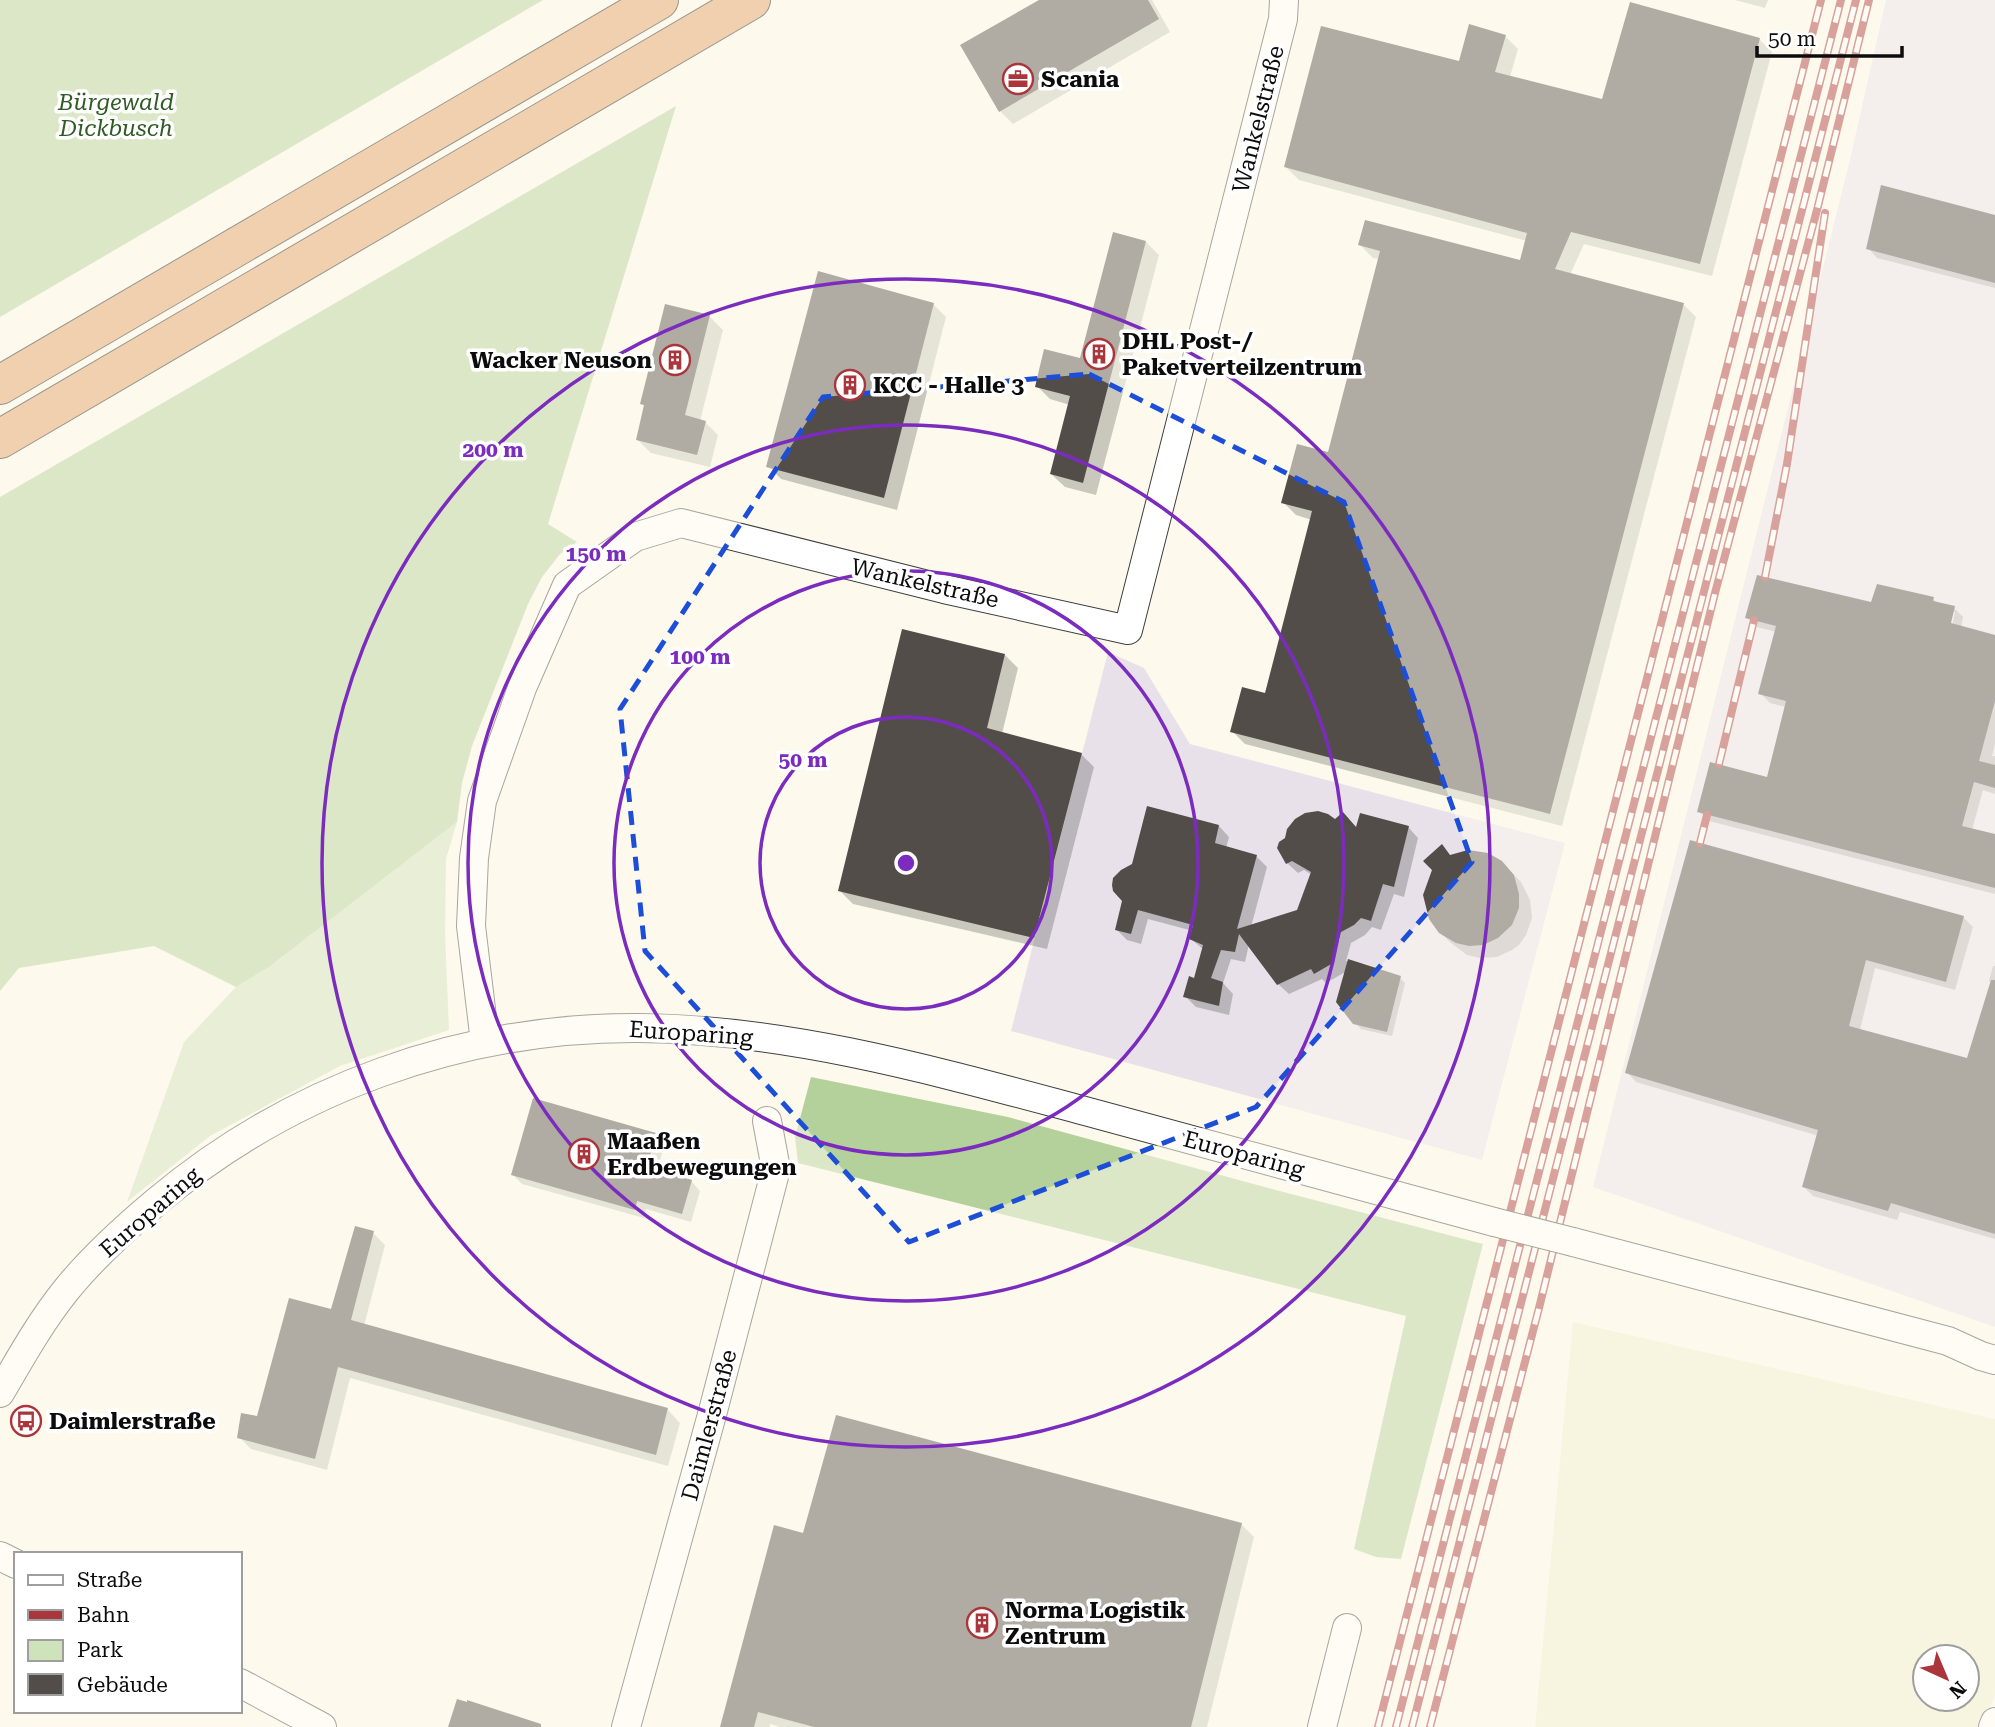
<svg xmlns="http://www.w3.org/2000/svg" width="1995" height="1727" viewBox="0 0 1995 1727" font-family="'Roboto Serif',serif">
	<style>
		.industrial { fill: #e9e1ea }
		.farmland { fill: #f0edd0; fill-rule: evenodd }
		.green { fill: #cfe3bb }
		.forest { fill: #b4d19c }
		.shadow { fill: #0003; fill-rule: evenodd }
		.building { fill: #534d49 }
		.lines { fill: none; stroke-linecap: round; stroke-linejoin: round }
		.minor-casing { stroke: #3f3f3f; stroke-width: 30 }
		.highway-casing { stroke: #1d1d1d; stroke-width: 40 }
		.minor { stroke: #fff; stroke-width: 28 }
		.highway { stroke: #e29e65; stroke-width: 38 }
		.rail-casing { stroke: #aa353b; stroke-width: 8 }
		.rail { stroke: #fff; stroke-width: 5; stroke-dasharray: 16; stroke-linecap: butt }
		.minor-bridge-casing { stroke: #3f3f3f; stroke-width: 30; stroke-linecap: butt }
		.minor-bridge { stroke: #fff; stroke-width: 28 }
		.marked { fill: none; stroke: #1d4ed8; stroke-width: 5; stroke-dasharray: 14 9; stroke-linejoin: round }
		.ring { fill: none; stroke: #7b2cbf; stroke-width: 3.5 }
		.labels { text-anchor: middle; stroke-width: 7; stroke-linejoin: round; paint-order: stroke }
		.poi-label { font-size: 23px; font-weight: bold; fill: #0c0c0c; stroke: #fff; text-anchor: start }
		.park-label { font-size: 23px; font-style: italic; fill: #305b24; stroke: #fff }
		.street-label { font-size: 23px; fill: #0c0c0c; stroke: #fff }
		.centre { fill: #7b2cbf; stroke: #fff; stroke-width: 3.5 }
		.ring-label { font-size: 21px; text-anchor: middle; font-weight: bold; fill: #7b2cbf; stroke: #fff; stroke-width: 7; stroke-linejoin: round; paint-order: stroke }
	</style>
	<rect width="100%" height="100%" fill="#fdfaed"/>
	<g class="industrial">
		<path d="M1886 0H1995V1327L1593 1187 1849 164Z"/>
		<path d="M1108 652 1144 668 1190 744 1565 843 1482 1160 1011 1031Z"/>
	</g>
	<path class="farmland" d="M1573 1322 1995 1419V1695L1982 1727H1535ZM1925 1657H1967V1699H1925Z"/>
	<path class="green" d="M457 822 446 859 445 934 449 1030 340 1066 210 1136 127 1202 184 1042 236 987 269 967Z"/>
	<g class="forest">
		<path d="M0 0H543L0 317Z"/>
		<path d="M676 106 548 524 577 542 560 554 542 577 528 604 472 746 462 783 457 822 269 967 236 987 154 946 19 968 0 991V497Z"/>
		<path d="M811 1077 1008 1117 1276 1190 1483 1244 1401 1559 1376 1557 1354 1549 1406 1316 798 1163 795 1137Z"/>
	</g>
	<g class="shadow">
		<path d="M1042 0H1152L1170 32 1013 124 1000 111Z"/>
		<path d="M1735 0H1768L1765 8Z"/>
		<path d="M1505 36 1518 49 1510 77 1603 101 1759 39 1772 52 1712 276 1584 244 1570 275 1683 304 1696 317 1562 826 1245 744 1232 731 1266 696 1312 520 1296 515 1283 502 1329 454 1380 259 1373 258 1360 245 1521 262 1527 241 1299 180 1286 167Z"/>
		<path d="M1995 217V288L1877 258 1868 248Z"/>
		<path d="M1146 242 1159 255 1096 495 1065 487 1051 474 1070 405 1050 399 1037 386 1081 360Z"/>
		<path d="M933 304 946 317 897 510 781 479 768 466Z"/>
		<path d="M667 306 710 317 723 330 700 421 705 422 718 435 710 467 651 453 638 440 645 407 642 404Z"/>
		<path d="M1933 599 1939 604 1954 608 1963 617 1961 627 1995 636V744L1992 756H1995V794L1983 790 1972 830 1995 836V894L1709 821 1699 811 1768 779 1786 707 1770 703 1760 693 1776 632 1757 627 1747 617ZM1951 612H1955L1951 632Z"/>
		<path d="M1005 655 1018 668 1002 734 1081 754 1094 767 1047 949 853 904 840 891Z"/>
		<path d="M1219 826 1229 837 1226 848 1256 856 1267 867 1251 927 1299 912 1312 875 1304 870 1298 873 1287 863 1357 829 1408 827 1418 838 1404 897 1394 894 1381 930 1372 927 1365 935 1351 943 1346 961 1400 978 1405 983 1392 1036 1361 1029 1355 1023 1347 971 1326 983 1322 979 1289 994 1278 984 1249 944 1245 962 1231 959 1223 983 1233 994 1229 1015 1196 1007 1185 996 1196 980 1204 950 1191 939 1193 931 1148 919 1141 944 1127 940 1117 930Z"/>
		<path d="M1691 842 1963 917 1973 927 1955 990 1875 968 1860 1030 1969 1061 1992 984 1989 981 1993 966H1995V1239L1900 1212 1897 1220 1813 1196 1804 1187 1819 1136 1636 1082 1627 1072Z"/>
		<path d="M1451 856 1507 868 1521 882 1530 900 1532 918 1526 935 1519 945 1512 950 1497 957 1480 958 1467 955 1451 943 1437 929Z"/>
		<path d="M655 1134 665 1143 657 1171 691 1181 700 1191 691 1222 646 1209 644 1218 522 1184 513 1175Z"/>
		<path d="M373 1233 385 1245 364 1326 668 1410 680 1423 668 1466 350 1378 327 1470 251 1449 239 1437 259 1418 332 1311Z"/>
		<path d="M1241 1524 1254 1537 1207 1727H780L770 1724V1727H722L804 1536Z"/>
	</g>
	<g class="building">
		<path d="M1039 0H1148L1159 19 999 112 960 45Z"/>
		<path d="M1630 2 1760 38 1700 264 1571 232 1555 269 1684 303 1550 814 1230 732 1242 687 1265 693 1312 511 1281 503 1297 444 1328 452 1380 251 1358 245 1365 220 1520 260 1527 233 1284 167 1321 26 1459 61 1469 24 1506 35 1495 72 1602 99Z"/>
		<path d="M1881 185 1995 215V283L1866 249Z"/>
		<path d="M1113 232 1146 241 1083 483 1050 474 1070 396 1035 387 1044 349 1080 358Z"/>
		<path d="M818 271 934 303 884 498 766 467Z"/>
		<path d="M665 304 710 315 685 415 706 421 697 455 636 440 644 405 640 404Z"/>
		<path d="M1757 575 1871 602 1877 584 1934 597 1933 601 1955 606 1951 623 1995 635V701L1979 761 1995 765V788L1974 782 1962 826 1995 834V888L1697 812 1710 762 1767 777 1786 701 1758 694 1776 626 1745 618Z"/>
		<path d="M902 629 1005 654 987 728 1082 753 1034 938 838 891Z"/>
		<path d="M1147 806 1219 825 1215 843 1257 855 1237 929 1297 910 1311 872 1292 861 1286 864 1277 848 1279 842 1285 838 1287 829 1295 819 1305 813 1318 811 1328 814 1335 819 1343 812 1356 827 1360 813 1409 826 1394 887 1383 884 1371 921 1361 918 1354 925 1341 932 1333 963 1314 974 1311 969 1277 985 1239 934 1235 952 1221 950 1211 978 1223 982 1219 1006 1183 997 1189 976 1194 978 1203 945 1189 939 1193 925 1138 910 1131 934 1115 930 1122 901 1113 891 1112 885 1113 878 1121 870 1132 864Z"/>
		<path d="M1690 840 1964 916 1946 982 1866 960 1849 1026 1967 1058 1991 980H1995V1234L1891 1203 1888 1211 1802 1187 1818 1130 1625 1073Z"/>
		<path d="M1442 844 1450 855 1468 850 1488 853 1502 861 1514 875 1519 894V908L1512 925 1498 938 1483 945 1469 946 1456 943 1439 933 1429 919 1423 895 1432 870 1423 861Z"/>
		<path d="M1348 959 1401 976 1387 1032 1353 1024 1336 1002Z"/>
		<path d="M533 1098 656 1133 647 1167 692 1180 682 1214 637 1201 635 1210 511 1175Z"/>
		<path d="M355 1226 374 1231 351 1320 668 1408 656 1455 338 1367 315 1459 237 1438 241 1413 257 1416 289 1298 331 1309Z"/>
		<path d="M836 1415 1242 1523 1191 1727H814L758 1712 754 1727H720L774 1525 803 1533Z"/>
		<path d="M457 1699 467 1702V1700L541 1724V1727H448Z"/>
	</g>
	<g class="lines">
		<g class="minor-casing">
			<g id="minor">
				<path d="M485 1042 471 926 474 858 482 801 522 688 567 585 635 537 681 523 944 589 1128 630 1283 19 1284 0"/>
				<path d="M1573 1242 1948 1341 1981 1356 1995 1360"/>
				<path d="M0 1393C21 1357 41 1321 67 1289 93 1257 125 1228 156 1202 290 1089 462 1027 638 1028 790 1029 939 1072 1085 1111 1221 1148 1358 1185 1494 1222"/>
				<path d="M0 1556 16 1564"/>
				<path d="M240 1683 322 1727"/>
				<path d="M626 1727 713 1411 776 1169 767 1121"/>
				<path d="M1322 1727 1347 1628"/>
				<path d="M1993 1727 1995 1722"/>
			</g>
		</g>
		<g class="highway-casing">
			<g id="highway">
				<path d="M0 385 659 0"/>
				<path d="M0 439 751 0"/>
			</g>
		</g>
		<use href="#minor" class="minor"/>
		<use href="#highway" class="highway"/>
		<g class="rail-casing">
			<g id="rail">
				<path d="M1765 577 1787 464 1825 213"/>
				<path d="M1719 764 1754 620"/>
				<path d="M1700 843 1707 815"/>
				<path d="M1378 1727 1821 0"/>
				<path d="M1396 1727 1841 0"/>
				<path d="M1412 1727 1856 0"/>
				<path d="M1430 1727 1539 1308 1715 593 1817 210 1869 0"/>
			</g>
		</g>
		<use href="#rail" class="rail"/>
		<g class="minor-bridge-casing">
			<path id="minor-bridge" d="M1494 1222 1573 1242"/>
		</g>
		<use href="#minor-bridge" class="minor-bridge"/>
	</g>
	<path d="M0 0H1995V1727H0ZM1089 374 1344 502 1472 862 1256 1107 909 1242 645 951 620 709 823 397Z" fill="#fdfaed" fill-opacity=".55" fill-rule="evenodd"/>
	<path class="marked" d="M1089 374 1344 502 1472 862 1256 1107 909 1242 645 951 620 709 823 397Z"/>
	<g class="ring">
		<circle cx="906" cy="863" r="146"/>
		<circle cx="906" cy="863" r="292"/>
		<circle cx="906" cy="863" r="438"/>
		<circle cx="906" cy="863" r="584"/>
	</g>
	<defs>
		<g id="office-ring" transform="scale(1.575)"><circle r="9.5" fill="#fff" stroke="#aa353b" stroke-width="1.5"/><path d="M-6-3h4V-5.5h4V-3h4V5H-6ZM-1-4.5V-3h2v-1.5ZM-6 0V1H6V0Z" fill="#aa353b"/></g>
		<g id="building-ring" transform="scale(1.575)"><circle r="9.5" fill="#fff" stroke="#aa353b" stroke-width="1.5"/><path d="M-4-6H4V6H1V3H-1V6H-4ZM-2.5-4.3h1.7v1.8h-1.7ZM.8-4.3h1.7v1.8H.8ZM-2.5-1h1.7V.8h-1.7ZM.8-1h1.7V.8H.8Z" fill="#aa353b"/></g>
		<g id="bus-ring" transform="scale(1.575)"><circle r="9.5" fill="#fff" stroke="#aa353b" stroke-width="1.5"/><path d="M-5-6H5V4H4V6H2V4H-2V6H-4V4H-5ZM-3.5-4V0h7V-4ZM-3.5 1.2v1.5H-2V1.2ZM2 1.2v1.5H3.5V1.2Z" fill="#aa353b"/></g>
	</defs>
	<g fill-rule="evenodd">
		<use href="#office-ring" x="1018" y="79"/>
		<use href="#building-ring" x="1099" y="354"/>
		<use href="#building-ring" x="675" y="360"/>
		<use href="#building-ring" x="850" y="385"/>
		<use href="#building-ring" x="584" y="1154"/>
		<use href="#bus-ring" x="26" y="1421"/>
		<use href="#building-ring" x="982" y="1623"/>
	</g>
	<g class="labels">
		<g class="poi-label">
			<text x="1041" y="87">Scania</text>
			<text x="1122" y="349">DHL Post-/<tspan x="1122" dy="26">Paketverteilzentrum</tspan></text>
			<text x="652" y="368" text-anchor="end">Wacker Neuson</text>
			<text x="873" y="393">KCC - Halle 3</text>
			<text x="607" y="1149">Maaßen<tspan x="607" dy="26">Erdbewegungen</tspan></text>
			<text x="49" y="1429">Daimlerstraße</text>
			<text x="1005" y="1618">Norma Logistik<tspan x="1005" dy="26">Zentrum</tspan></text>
		</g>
		<g class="park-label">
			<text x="116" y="110">Bürgewald<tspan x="116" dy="26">Dickbusch</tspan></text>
		</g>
		<g class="street-label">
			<text transform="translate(1258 119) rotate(-76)" y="8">Wankelstraße</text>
			<text transform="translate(925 583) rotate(13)" y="8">Wankelstraße</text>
			<text transform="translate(691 1033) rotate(4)" y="8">Europaring</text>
			<text transform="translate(1244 1154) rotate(15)" y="8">Europaring</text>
			<text transform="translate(150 1212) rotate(-41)" y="8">Europaring</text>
			<text transform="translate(709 1425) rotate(-75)" y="8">Daimlerstraße</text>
		</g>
	</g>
	<circle cx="906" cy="863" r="10" class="centre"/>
	<g class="ring-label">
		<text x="493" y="457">200 m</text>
		<text x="596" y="561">150 m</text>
		<text x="700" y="664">100 m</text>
		<text x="803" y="767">50 m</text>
	</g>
	<rect x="14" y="1552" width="228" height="161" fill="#ffffff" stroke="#9e9e9e" stroke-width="2"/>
	<rect x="28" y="1575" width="35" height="10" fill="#ffffff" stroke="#9e9e9e" stroke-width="2"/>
	<text x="77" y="1587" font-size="21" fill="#0c0c0c">Straße</text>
	<rect x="28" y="1610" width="35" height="10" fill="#aa353b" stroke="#9e9e9e" stroke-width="2"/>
	<text x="77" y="1622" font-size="21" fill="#0c0c0c">Bahn</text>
	<rect x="28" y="1640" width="35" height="21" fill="#cfe3bb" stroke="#9e9e9e" stroke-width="2"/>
	<text x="77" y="1657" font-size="21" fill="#0c0c0c">Park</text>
	<rect x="28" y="1674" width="35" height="21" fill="#534d49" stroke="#9e9e9e" stroke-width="2"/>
	<text x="77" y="1692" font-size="21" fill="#0c0c0c">Gebäude</text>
	<g transform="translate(1946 1678) rotate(136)"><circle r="33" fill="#ffffff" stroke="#9e9e9e" stroke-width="2"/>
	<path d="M0-5L12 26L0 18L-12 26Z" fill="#aa353b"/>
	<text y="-10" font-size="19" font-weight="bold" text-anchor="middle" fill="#0c0c0c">N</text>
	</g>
	<path d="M1757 46v10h145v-10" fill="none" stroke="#0c0c0c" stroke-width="3.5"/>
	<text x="1768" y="46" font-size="21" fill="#0c0c0c" stroke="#ffffff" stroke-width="5" paint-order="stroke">50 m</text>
</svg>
